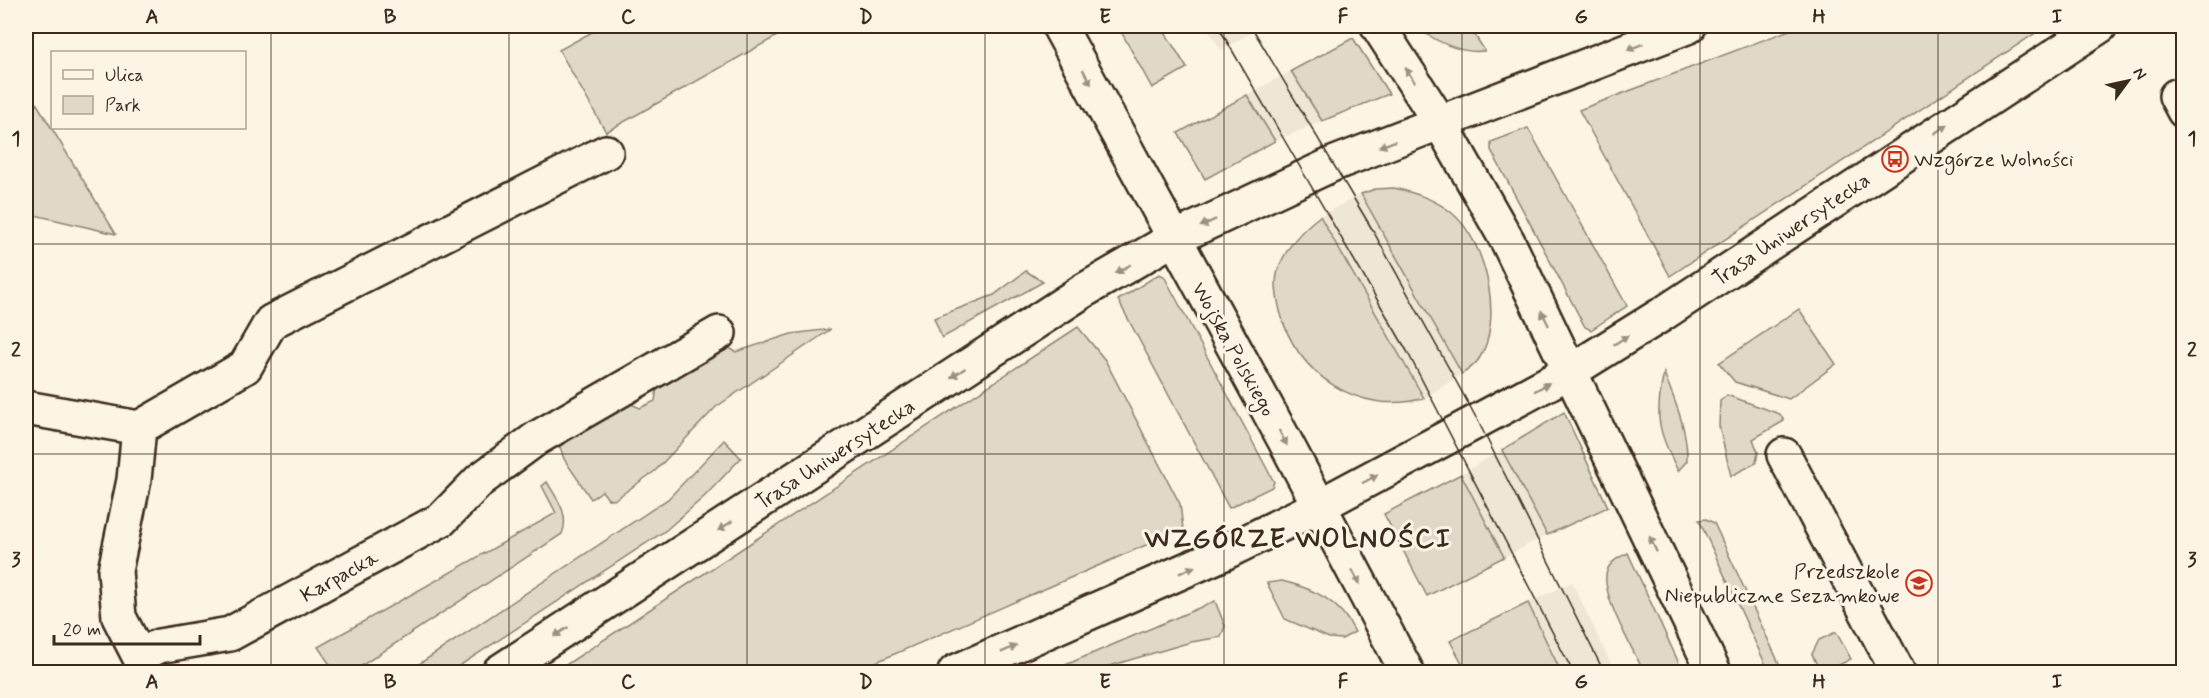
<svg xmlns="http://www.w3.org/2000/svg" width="2209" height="698" viewBox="0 0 2209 698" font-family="Mynerve,sans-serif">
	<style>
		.built { fill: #eee6d6 }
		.green { fill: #e0d8c8; stroke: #8e8173; stroke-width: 1.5 }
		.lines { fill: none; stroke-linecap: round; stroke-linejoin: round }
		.street-casing { stroke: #3b2a1e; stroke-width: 38 }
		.secondary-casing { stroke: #3b2a1e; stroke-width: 38 }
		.street { stroke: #fcf5e5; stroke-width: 33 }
		.secondary { stroke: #fcf5e5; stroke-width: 33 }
		.tram { stroke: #3b2a1e; stroke-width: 1.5 }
		.oneway { fill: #9c9082 }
		.grid { fill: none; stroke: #3b2a1e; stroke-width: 1.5; stroke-opacity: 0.55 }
		.labels { text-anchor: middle; stroke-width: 6; stroke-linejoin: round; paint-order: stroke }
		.poi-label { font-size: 21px; fill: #3b2a1e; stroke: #fcf5e5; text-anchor: start }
		.street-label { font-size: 21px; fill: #3b2a1e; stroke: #fcf5e5 }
		.district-label { font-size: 27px; font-weight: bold; letter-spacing: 1.5px; fill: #3b2a1e; stroke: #fcf5e5 }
		.neatline { fill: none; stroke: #3b2a1e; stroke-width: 2 }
		.grid-label { font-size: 20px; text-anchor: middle; font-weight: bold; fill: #3b2a1e }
	</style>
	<rect width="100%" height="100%" fill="#fcf5e5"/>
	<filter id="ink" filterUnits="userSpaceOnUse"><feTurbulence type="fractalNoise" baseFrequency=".0167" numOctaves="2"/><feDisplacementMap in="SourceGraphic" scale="12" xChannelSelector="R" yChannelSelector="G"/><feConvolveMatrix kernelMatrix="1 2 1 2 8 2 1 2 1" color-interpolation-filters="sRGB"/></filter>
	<g filter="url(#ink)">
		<g class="built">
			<path d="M1206 26H1264L1221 50Z"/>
			<path d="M1291 71 1322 121 1275 141 1247 95Z"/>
			<path d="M1361 194 1462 374 1424 398 1320 216Z"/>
			<path d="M1502 450 1547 535 1504 557 1461 474Z"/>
			<path d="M1572 582 1590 620 1615 672H1561L1528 603Z"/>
		</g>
		<g class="green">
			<path d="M603 26H795L606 132 559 50Z"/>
			<path d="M1118 26H1161L1187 68 1152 88Z"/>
			<path d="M1415 26H1469L1485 51C1460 54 1435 41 1415 26Z"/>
			<path d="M1800 26H2046L1670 276 1579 110Z"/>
			<path d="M1353 38 1389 94 1322 121 1291 71Z"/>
			<path d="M26 86 116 234 26 213Z"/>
			<path d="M1247 95 1275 141 1205 179 1178 133Z"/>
			<path d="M1528 128 1627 306 1591 330 1585 327 1491 150V142Z"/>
			<path d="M1394 188C1415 193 1435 199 1452 213 1487 242 1504 321 1479 359 1475 365 1468 370 1462 374L1361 194 1375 189Z"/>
			<path d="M1320 216 1424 398C1361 417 1295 375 1280 311 1277 298 1274 283 1278 270 1286 247 1300 231 1320 216Z"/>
			<path d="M1026 271 1043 282 942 338 934 318 994 295Z"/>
			<path d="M1159 274 1164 276 1274 482 1272 487 1229 508 1118 300Z"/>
			<path d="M1799 309 1836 364 1789 399 1735 382 1719 363Z"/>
			<path d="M1078 327 1105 360 1180 504 1183 529 853 672H555Z"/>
			<path d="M831 329 716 407 655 471 614 500 608 499 602 491 591 499 564 459 559 444 622 400 640 408 655 401 658 380 726 346 736 352 791 334Z"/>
			<path d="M1664 373C1675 401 1688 430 1687 461L1678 471C1658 430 1654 418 1664 373Z"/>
			<path d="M1727 395 1780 414 1784 421 1753 439 1758 452 1756 463 1731 476 1719 426 1720 401Z"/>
			<path d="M1564 412 1608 507 1547 535 1502 450Z"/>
			<path d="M724 440 741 458 705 496 665 531 450 672H407L668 499Z"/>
			<path d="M1461 474 1504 557 1427 596 1384 514Z"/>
			<path d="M547 482C557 499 570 514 562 534L352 672H335L318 647 556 513 542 486Z"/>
			<path d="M1706 519 1714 523 1783 672H1769L1699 520Z"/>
			<path d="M1628 553 1683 672H1644C1634 651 1599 593 1607 571 1610 561 1620 557 1628 553Z"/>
			<path d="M1282 581C1315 589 1340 601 1355 632L1342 639 1329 638 1285 619 1267 583Z"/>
			<path d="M1215 601 1225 626 1221 637 1191 642 1089 672H1049Z"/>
			<path d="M1528 603 1561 672H1467L1450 641Z"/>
			<path d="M1836 632 1851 659 1833 668 1835 672H1820L1812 654 1819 640Z"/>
		</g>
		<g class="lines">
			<g class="street-casing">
				<g id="street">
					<path d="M2176 96 2184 111"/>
					<path d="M26 408 139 428 134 480 115 571 119 617 139 656 159 646 230 634 442 519 480 480 537 438 719 333"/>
					<path d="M139 428 245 367 271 322 606 152"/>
					<path d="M1784 455 1898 672"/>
				</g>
			</g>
			<g class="secondary-casing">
				<g id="secondary">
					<path d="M1059 26 1285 441 1407 672"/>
					<path d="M1378 26 1441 124 1508 242 1714 672"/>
					<path d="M499 672 1083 291 1173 239 1333 164 1689 26"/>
					<path d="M955 672 1224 553 1319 506 1571 371 1661 315 2100 26"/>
				</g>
			</g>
			<use href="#street" class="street"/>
			<use href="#secondary" class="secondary"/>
			<g class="tram">
				<path d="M1218 26 1407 351 1573 672"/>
				<path d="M1251 26 1372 229 1478 421 1604 672"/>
			</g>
		</g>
		<defs><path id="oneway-solid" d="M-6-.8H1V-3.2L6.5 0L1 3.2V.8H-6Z" transform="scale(1.5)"/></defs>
		<g class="oneway">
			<use href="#oneway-solid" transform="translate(1635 47) rotate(158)"/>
			<use href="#oneway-solid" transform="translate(1410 75) rotate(-123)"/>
			<use href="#oneway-solid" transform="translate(1087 77) rotate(61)"/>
			<use href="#oneway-solid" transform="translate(1941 129) rotate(-33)"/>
			<use href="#oneway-solid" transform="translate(1387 144) rotate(159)"/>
			<use href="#oneway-solid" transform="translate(1208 223) rotate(155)"/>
			<use href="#oneway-solid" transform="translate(1123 269) rotate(150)"/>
			<use href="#oneway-solid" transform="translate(1545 318) rotate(-116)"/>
			<use href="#oneway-solid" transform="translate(1621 340) rotate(-32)"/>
			<use href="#oneway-solid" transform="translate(958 373) rotate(147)"/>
			<use href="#oneway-solid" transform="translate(1542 387) rotate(-29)"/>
			<use href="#oneway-solid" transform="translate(1283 438) rotate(62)"/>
			<use href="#oneway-solid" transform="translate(1370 479) rotate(-28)"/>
			<use href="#oneway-solid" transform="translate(725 526) rotate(147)"/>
			<use href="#oneway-solid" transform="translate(1653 544) rotate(-115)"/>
			<use href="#oneway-solid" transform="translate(1187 570) rotate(-24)"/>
			<use href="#oneway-solid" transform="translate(1356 577) rotate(62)"/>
			<use href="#oneway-solid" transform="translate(561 632) rotate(147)"/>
			<use href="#oneway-solid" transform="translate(1009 649) rotate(-24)"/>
		</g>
	</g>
	<path class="grid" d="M271 26V672M509 26V672M747 26V672M985 26V672M1224 26V672M1462 26V672M1700 26V672M1938 26V672M26 244H2184M26 454H2184"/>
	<defs>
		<g id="bus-ring" transform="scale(1.35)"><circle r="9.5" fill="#fcf5e5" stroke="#c8321e" stroke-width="1.5"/><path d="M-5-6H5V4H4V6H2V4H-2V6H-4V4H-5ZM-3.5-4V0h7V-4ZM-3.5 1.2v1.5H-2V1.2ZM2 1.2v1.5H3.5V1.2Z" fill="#c8321e"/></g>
		<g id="school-ring" transform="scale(1.35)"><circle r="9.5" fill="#fcf5e5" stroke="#c8321e" stroke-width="1.5"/><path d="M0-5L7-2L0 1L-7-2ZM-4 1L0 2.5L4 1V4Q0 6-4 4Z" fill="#c8321e"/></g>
	</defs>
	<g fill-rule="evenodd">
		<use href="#bus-ring" x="1895" y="159"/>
		<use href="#school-ring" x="1919" y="583"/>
	</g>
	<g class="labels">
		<g class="poi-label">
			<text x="1914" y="166">Wzgórze Wolności</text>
			<text x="1900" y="578" text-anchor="end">Przedszkole<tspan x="1900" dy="24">Niepubliczne Sezamkowe</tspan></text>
		</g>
		<g class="street-label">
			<text transform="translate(1791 229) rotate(-34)" y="7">Trasa Uniwersytecka</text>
			<text transform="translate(1234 349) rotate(61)" y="7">Wojska Polskiego</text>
			<text transform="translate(835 454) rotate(-33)" y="7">Trasa Uniwersytecka</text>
			<text transform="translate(339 576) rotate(-29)" y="7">Karpacka</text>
		</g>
		<g class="district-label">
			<text x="1298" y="547">WZGÓRZE WOLNOŚCI</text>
		</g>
	</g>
	<rect width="2209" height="698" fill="none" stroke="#fcf5e5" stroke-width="66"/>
	<rect x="51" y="51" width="195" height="78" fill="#fcf5e5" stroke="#afa495" stroke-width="1.5"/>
	<rect x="63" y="70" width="30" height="9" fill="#fcf5e5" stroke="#afa495" stroke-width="1.5"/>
	<text x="105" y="81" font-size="18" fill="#3b2a1e">Ulica</text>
	<rect x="63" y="96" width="30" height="18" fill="#e0d8c8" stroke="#afa495" stroke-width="1.5"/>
	<text x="105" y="111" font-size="18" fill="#3b2a1e">Park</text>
	<g transform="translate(2128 81) rotate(57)" stroke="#fcf5e5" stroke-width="4.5" paint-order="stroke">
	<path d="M0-4.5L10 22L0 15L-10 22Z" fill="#3b2a1e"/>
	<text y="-9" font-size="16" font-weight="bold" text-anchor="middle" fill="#3b2a1e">N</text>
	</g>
	<path d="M54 635v9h146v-9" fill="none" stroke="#3b2a1e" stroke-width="3"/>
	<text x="63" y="635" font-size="18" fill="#3b2a1e" stroke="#fcf5e5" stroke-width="4.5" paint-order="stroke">20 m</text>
	<rect x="33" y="33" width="2143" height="632" class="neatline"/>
	<g class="grid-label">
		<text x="152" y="23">A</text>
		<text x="390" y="23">B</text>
		<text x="628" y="23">C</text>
		<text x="866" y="23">D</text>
		<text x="1105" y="23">E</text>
		<text x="1343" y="23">F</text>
		<text x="1581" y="23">G</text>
		<text x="1819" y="23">H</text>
		<text x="2057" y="23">I</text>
		<text x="16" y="145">1</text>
		<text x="2192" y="145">1</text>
		<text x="16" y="356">2</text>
		<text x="2192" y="356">2</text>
		<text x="16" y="566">3</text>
		<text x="2192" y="566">3</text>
		<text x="152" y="688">A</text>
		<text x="390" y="688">B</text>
		<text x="628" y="688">C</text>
		<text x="866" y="688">D</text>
		<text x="1105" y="688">E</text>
		<text x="1343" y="688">F</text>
		<text x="1581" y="688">G</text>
		<text x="1819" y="688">H</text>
		<text x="2057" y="688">I</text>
	</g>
</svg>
